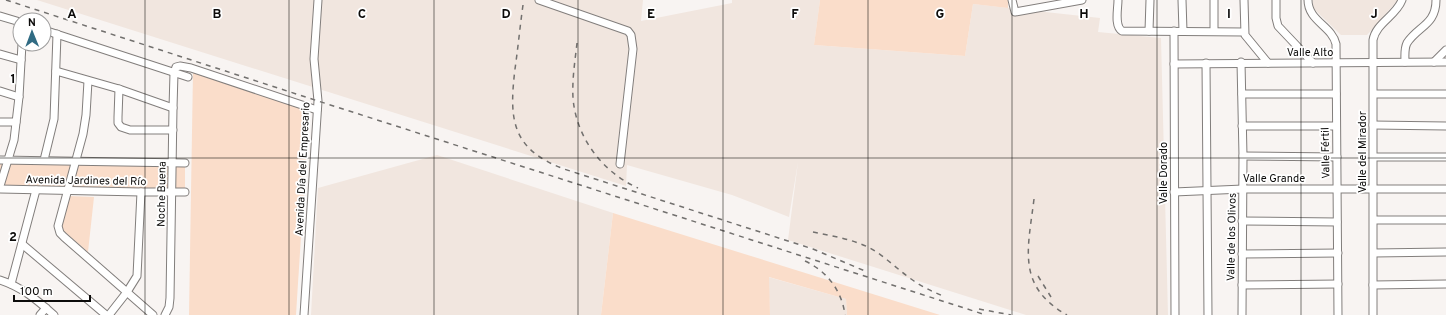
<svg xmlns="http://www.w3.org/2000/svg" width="1446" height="315" viewBox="0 0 1446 315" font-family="Overpass,sans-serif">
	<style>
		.built { fill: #f1e6df }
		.green { fill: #faddca }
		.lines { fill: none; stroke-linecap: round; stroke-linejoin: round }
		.minor-casing { stroke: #827e7c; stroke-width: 9 }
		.minor { stroke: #fff; stroke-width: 7 }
		.rail { stroke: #72706e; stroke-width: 1.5; stroke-dasharray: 5 5; stroke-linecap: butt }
		.grid { fill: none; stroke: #0c0b0a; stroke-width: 1; stroke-opacity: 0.55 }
		.labels { text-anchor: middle; stroke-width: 3.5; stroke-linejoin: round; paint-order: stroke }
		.street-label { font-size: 11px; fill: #0c0b0a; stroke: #fff }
		.grid-label { font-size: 13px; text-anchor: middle; font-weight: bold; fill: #0c0b0a; stroke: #fff; stroke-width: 3.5; stroke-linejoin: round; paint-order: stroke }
	</style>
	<rect width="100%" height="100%" fill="#f8f4f2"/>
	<g class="built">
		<path d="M37 0H643L641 21 732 3V0H820L814 45 965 56 973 4 1100 18 1098 32 1161 38 1168 315H1026L788 240 798 162 789 217 732 195 627 165 626 186Z"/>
		<path d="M1313 0H1398L1367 35H1341L1313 8Z"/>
		<path d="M437 155 613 213 601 315H311L318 188Z"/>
		<path d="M768 277 846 299 847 315H770Z"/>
	</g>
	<g class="green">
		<path d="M820 0H1008V8L973 4 965 56 814 45Z"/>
		<path d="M193 71 309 110 296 315H189Z"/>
		<path d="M0 160 185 163V192L0 189Z"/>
		<path d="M69 196 94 197 88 252 61 229Z"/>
		<path d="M613 213 940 315H847L846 299 769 277 770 315H601Z"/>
	</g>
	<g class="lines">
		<g class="minor-casing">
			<g id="minor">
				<path d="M539 0 628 31 631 35 633 49 620 164"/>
				<path d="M1012 0 1015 12 1082 0"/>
				<path d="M1118 0C1118 9 1114 26 1122 31L1244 32"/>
				<path d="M1182 0 1183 31"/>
				<path d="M1214 0V31"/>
				<path d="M1244 0 1245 35 1268 63"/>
				<path d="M1276 0V18L1278 26 1313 63"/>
				<path d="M1308 0C1308 21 1332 26 1336 44L1338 315"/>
				<path d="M0 16 20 22"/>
				<path d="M44 30 188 77"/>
				<path d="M1149 31 1150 0"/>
				<path d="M1174 31 1175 315"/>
				<path d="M0 54 21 60"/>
				<path d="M1241 62 1243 156 1242 315"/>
				<path d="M1405 62C1405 56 1404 49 1407 43 1418 26 1436 25 1436 0"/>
				<path d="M1434 62 1446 50"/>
				<path d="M1206 63 1208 315"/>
				<path d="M1174 64 1446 62"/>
				<path d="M56 71 119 89 173 108"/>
				<path d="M88 81 86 115 83 134 58 226 60 233 64 237 153 315"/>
				<path d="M119 89 118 117V123L121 127 130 130H173"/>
				<path d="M0 91 19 97"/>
				<path d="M1242 94H1336"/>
				<path d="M1374 94H1446"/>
				<path d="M0 122H16"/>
				<path d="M1373 125 1446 126"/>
				<path d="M1242 126H1336"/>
				<path d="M1243 156 1337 157"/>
				<path d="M1374 157H1446"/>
				<path d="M0 160 185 163"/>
				<path d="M44 160 54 119 57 34"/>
				<path d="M0 186 14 140 19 97 22 44"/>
				<path d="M0 189 141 192H185"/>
				<path d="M1174 192 1243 189H1446"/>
				<path d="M1374 220H1446"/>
				<path d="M1242 221 1337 222"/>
				<path d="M22 244 106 315"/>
				<path d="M1374 253 1446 252"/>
				<path d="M1242 254 1338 253"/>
				<path d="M0 280C22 287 37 300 54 315"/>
				<path d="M11 284 36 190"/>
				<path d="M1242 285 1338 284"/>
				<path d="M1373 285 1446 284"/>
				<path d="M40 315 46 308"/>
				<path d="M109 315 127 292 137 276 141 192"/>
				<path d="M165 315 169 307 170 298 173 108 174 73 176 67 180 66 191 68 317 110"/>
				<path d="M304 315 318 101 314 59 318 0"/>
				<path d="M1373 315V40C1376 23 1396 16 1402 0"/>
			</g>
		</g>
		<use href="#minor" class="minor"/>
		<g class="rail">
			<path d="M6 0 318 101 986 315"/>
			<path d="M523 5C520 26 518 48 515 69 509 119 511 149 564 169L813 249 865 271"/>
			<path d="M577 43C575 61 572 79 573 98 576 137 602 172 638 188"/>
			<path d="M1034 199C1028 249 1016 286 1067 315"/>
			<path d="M813 232C832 236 852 239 870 248 886 257 899 271 914 281 924 288 934 292 945 297"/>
			<path d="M805 261C827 271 842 291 845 315"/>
			<path d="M1038 276 1051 297"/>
			<path d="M979 309 1011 315"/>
		</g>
	</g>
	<path class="grid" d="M145 0V315M289 0V315M434 0V315M578 0V315M723 0V315M868 0V315M1012 0V315M1157 0V315M1301 0V315M0 158H1446"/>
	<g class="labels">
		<g class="street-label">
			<text x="1310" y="56">Valle Alto</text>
			<text transform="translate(1362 152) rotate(-90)" y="4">Valle del Mirador</text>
			<text transform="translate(1325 153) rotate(-91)" y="4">Valle Fértil</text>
			<text transform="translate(302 169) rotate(-87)" y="4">Avenida Día del Empresario</text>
			<text transform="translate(1163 173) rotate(-90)" y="4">Valle Dorado</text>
			<text x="1274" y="182">Valle Grande</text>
			<text transform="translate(86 180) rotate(1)" y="4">Avenida Jardines del Río</text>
			<text transform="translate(161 194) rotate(-89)" y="4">Noche Buena</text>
			<text transform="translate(1231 237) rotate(-89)" y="4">Valle de los Olivos</text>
		</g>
	</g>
	<g class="grid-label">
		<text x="72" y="18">A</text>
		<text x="217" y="18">B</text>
		<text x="362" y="18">C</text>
		<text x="506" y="18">D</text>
		<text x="651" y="18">E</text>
		<text x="795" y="18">F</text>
		<text x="940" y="18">G</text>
		<text x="1084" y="18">H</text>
		<text x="1229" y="18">I</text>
		<text x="1374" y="18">J</text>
		<text x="13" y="83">1</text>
		<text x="13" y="241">2</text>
	</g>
	<g transform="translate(32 32) rotate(359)"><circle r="19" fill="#ffffff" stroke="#9e9d9d"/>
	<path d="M0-3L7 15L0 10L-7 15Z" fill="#306b83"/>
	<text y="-6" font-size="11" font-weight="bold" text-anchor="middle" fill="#0c0b0a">N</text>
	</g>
	<path d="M14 295v6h76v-6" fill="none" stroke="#0c0b0a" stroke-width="2"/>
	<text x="20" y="295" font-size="12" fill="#0c0b0a" stroke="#ffffff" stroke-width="3" paint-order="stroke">100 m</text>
</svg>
